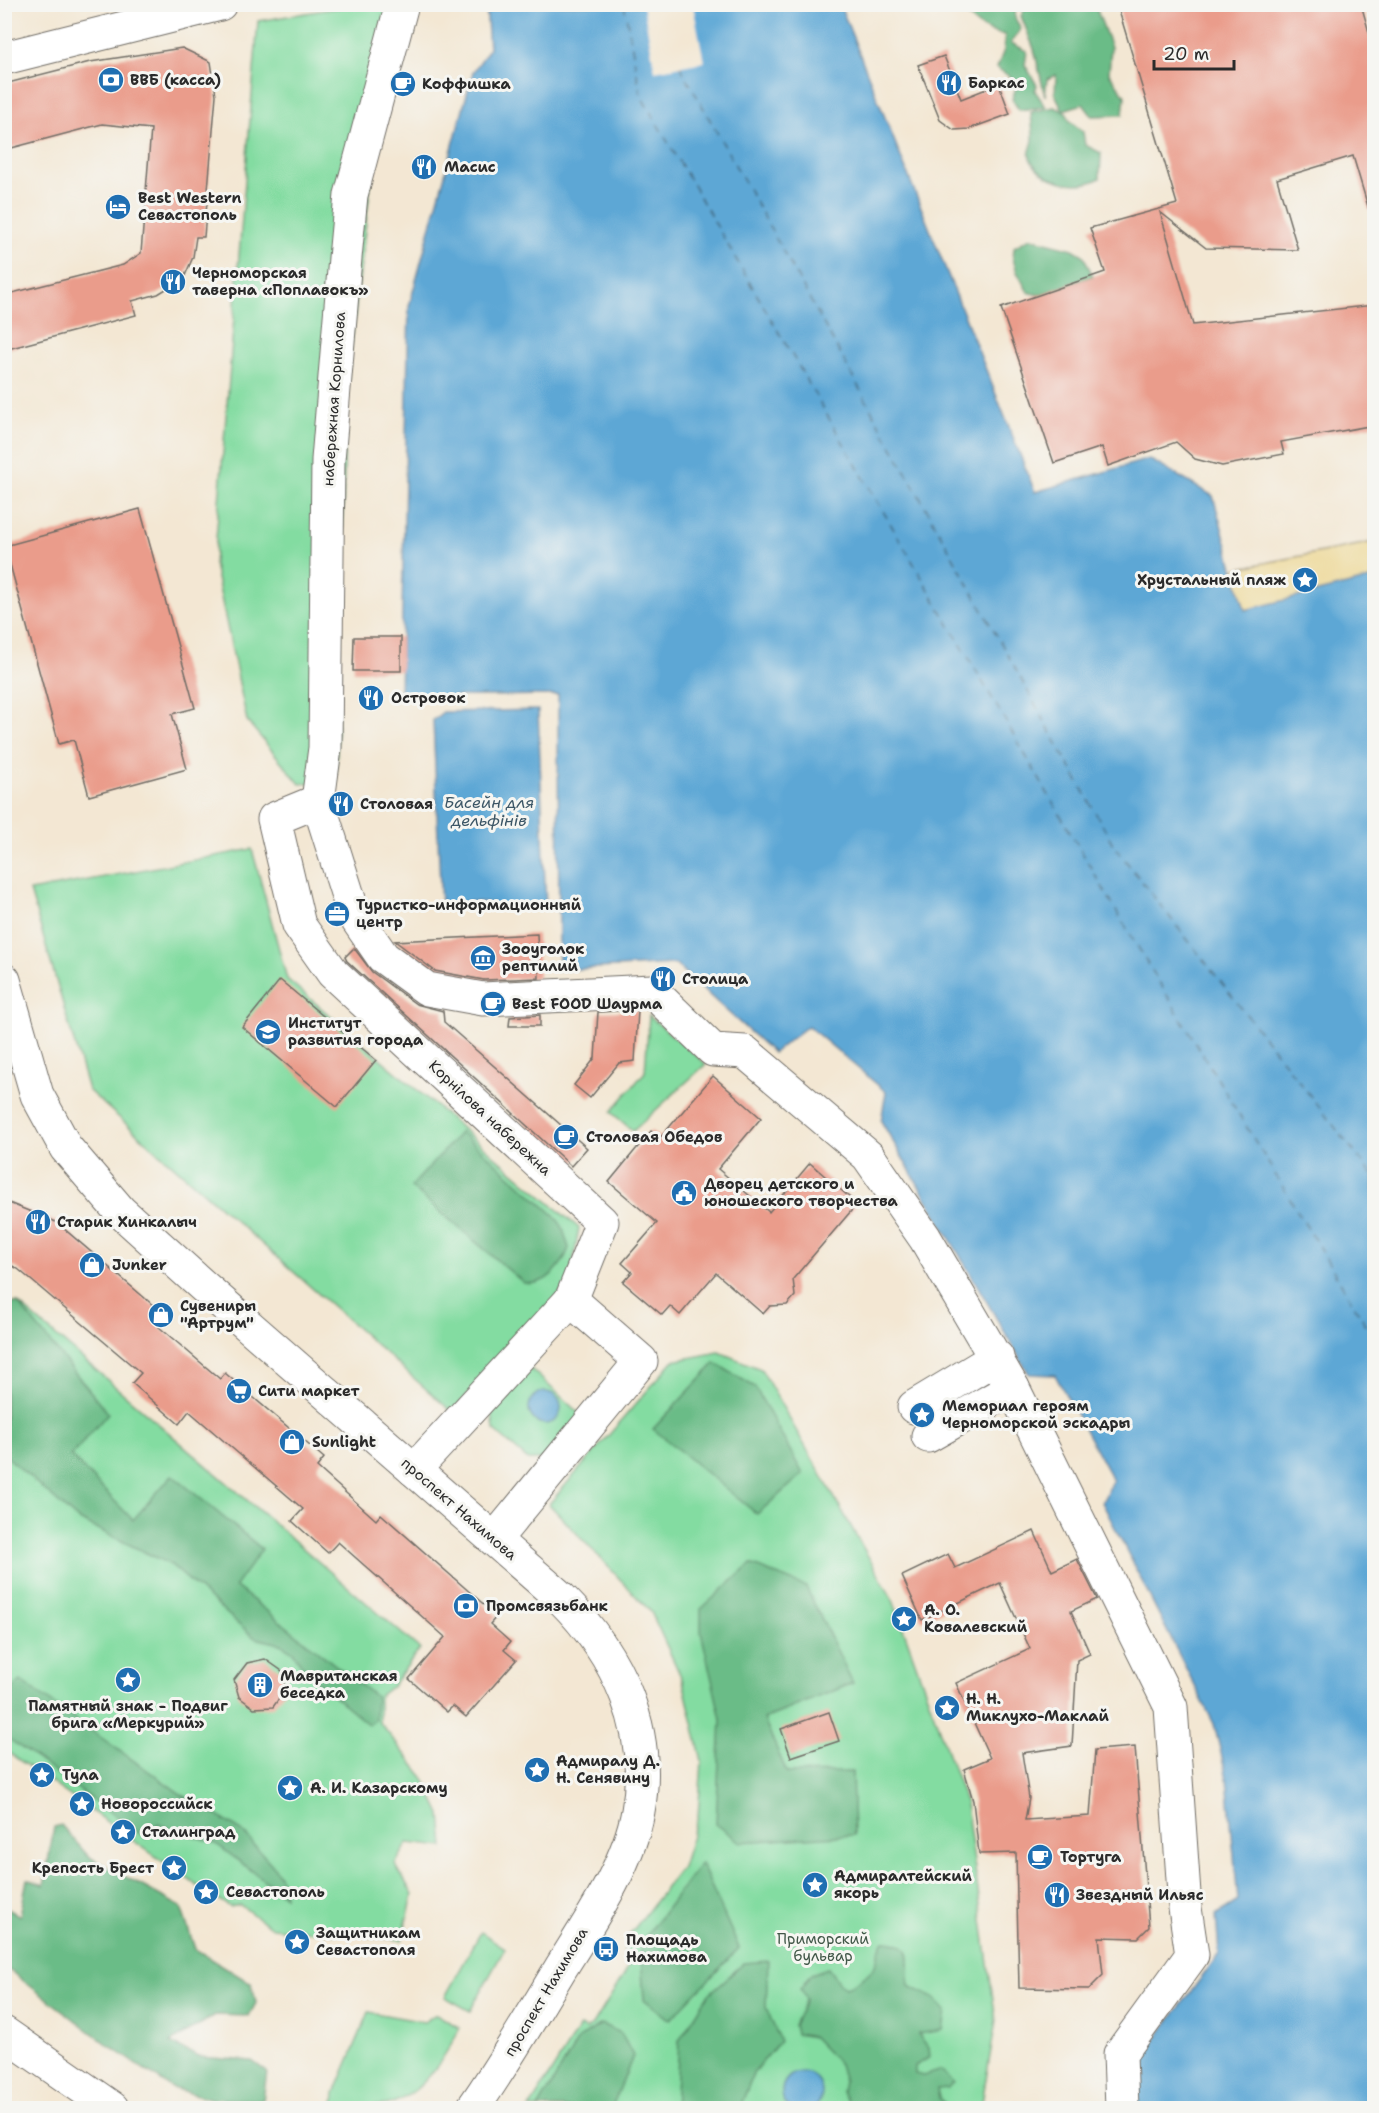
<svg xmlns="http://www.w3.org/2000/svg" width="1379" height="2113" viewBox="0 0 1379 2113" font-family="'Shantell Sans',sans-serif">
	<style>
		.green { fill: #83dca1; stroke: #578466; stroke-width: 1.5 }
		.forest { fill: #6abc87; stroke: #4a7459; stroke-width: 1.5 }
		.sand { fill: #eeda9e; stroke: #8c8264; stroke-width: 1.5 }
		.water { fill: #5da7d5; stroke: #446980; stroke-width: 1.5 }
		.pier { fill: #f3e7d3 }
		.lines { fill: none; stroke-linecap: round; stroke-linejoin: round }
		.ferry { stroke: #3c5666; stroke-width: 1.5; stroke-dasharray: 8 6; stroke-linecap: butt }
		.building { fill: #ea9c8b }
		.minor-casing { stroke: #716d66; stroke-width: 35 }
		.major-casing { stroke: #716d66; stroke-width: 35 }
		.minor { stroke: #fff; stroke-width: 33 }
		.major { stroke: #fff; stroke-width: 33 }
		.labels { text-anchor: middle; stroke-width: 6; stroke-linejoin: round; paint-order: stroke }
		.poi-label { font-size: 15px; font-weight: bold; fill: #2b2b2b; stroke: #f6f6f2; text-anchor: start }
		.street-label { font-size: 15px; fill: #2b2b2b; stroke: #f6f6f2 }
		.park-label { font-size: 15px; fill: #415748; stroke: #f6f6f2 }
		.water-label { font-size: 16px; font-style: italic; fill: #3c5666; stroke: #f6f6f2 }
	</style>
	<rect width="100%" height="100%" fill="#f6f6f2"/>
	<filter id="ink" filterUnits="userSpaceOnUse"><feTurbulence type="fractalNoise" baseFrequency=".0167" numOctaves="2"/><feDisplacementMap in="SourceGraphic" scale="12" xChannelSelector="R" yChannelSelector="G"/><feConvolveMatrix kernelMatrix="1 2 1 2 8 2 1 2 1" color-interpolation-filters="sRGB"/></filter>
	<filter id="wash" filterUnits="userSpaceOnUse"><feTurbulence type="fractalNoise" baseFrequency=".008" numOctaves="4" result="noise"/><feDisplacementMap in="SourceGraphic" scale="24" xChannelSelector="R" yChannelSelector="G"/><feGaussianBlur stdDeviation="1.35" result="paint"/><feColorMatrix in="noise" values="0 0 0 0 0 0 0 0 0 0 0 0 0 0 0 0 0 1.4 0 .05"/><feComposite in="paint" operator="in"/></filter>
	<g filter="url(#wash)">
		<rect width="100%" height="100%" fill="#f3e7d3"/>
		<g class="green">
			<path d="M355 5H392L346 389 336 780 300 784 247 721 214 564 258 21Z"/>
			<path d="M252 849 287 979 579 1228 570 1282 452 1412 88 1090 30 891Z"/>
			<path d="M649 1016 706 1064 633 1131 611 1112 645 1072Z"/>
			<path d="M5 1303H18L420 1649 392 1686 379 1696V1722L422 1775 441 1814 444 1847 408 1843 395 1864 413 1895 402 1940 272 1928 240 1905 230 1907 206 1892 5 1750Z"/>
			<path d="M719 1352 761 1369 893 1600 966 1804 996 2021 981 2108H529L580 2026 586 2029 593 2025 631 1963 629 1956 624 1953 627 1938 682 1867 698 1816 702 1761 683 1681 651 1612 549 1504 673 1361Z"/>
			<path d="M531 1369 582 1416 544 1460H528L494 1430 492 1413Z"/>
			<path d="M481 1932 505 1948 470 2011 445 1997Z"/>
			<path d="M369 2012 424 2022 436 2014 460 2028C444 2058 422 2097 385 2105 368 2108 351 2105 334 2104L335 2093Z"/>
		</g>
		<g class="forest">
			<path d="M960 5H1016L1015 18 1021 29 1011 43 1027 51 1025 65 1037 85 1035 91 1046 107 1019 110 1012 99 1018 82 997 68 1004 50 1005 35C985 32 971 23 960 5Z"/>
			<path d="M1026 5H1095L1111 47 1109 73 1125 96 1123 115 1092 116 1083 104 1063 110 1055 94 1056 75 1047 79 1045 96 1034 49 1021 16Z"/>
			<path d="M1054 107 1066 112 1070 121 1083 132 1085 145 1101 153 1100 178C1080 190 1046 183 1032 162 1025 152 1035 145 1033 135 1033 127 1031 121 1031 112Z"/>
			<path d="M1030 238 1073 249 1083 255 1093 276 1038 295 1028 292 1017 272 1013 259 1014 247Z"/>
			<path d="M461 1132 554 1215 562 1226 569 1248C562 1267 546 1287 524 1283L411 1187Z"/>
			<path d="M5 1303H18L108 1413 71 1456 133 1520 172 1475 262 1549 235 1586 376 1697 375 1719 369 1725 307 1673 293 1652 281 1644 255 1638 171 1565 77 1519 5 1455Z"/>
			<path d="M715 1363 755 1387 803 1474 757 1514 653 1429Z"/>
			<path d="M751 1564 806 1587 853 1683 764 1719 787 1773 852 1772 854 1835 740 1842 716 1824 721 1719 701 1632V1609Z"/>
			<path d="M21 1681 181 1794 242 1831 274 1867 282 1881 285 1896 215 1843 157 1824 146 1838 5 1736V1694Z"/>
			<path d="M61 1825 89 1857 181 1907 195 1949 252 1984 256 2003 249 2016 215 2015 170 2043 199 2057 252 2061 267 2072 263 2100 212 2099 172 2088 108 2045 5 1967V1907L20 1916 27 1879 44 1885 54 1827Z"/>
			<path d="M701 1863 739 1948 670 2020 644 1999 640 1944Z"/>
			<path d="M884 1941C920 1942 906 1965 909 1986L934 1998 946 2011 943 2030 918 2034 929 2048 930 2057 915 2066V2074L923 2076 941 2070 954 2082 947 2088 937 2089 939 2098 950 2108H851L842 2092 844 2081 839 2064 813 2037 796 2034 794 2025 806 1999 800 1989 811 1974 828 1968 839 1983 846 1987C855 1984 872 1973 876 1963 879 1954 878 1949 884 1941Z"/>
			<path d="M768 1961 766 2007 780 2041 754 2072 741 2105 743 2108H675L679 2041 708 1995 744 1963Z"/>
			<path d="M601 2024 621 2033 633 2056 612 2108H538L579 2038Z"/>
		</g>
		<path class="sand" d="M1374 542V590L1245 621 1233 569Z"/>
		<g class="water">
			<path d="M486 5H840L1035 492 1149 459 1213 496 1245 610 1374 578V2108H1135L1132 2071 1219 1954 1216 1915 1238 1901 1227 1778 1214 1724 1102 1502 1113 1481 1055 1375 1029 1374 881 1121 886 1092 808 1026 773 1053 675 964 559 970 558 695 400 697 409 306 473 72 489 49Z"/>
			<path d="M538 710 546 909H534L532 903C503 910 466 893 441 908L433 720 443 712Z"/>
			<circle cx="545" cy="1408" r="16"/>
			<circle cx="802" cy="2092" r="20"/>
		</g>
		<path class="pier" d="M643 5H693L704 62 655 71Z"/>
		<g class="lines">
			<g class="ferry">
				<path d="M624 4 641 96 1118 914 1374 1338"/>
				<path d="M680 66 1114 846 1374 1177"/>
			</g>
		</g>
		<g id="blocks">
			<g class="building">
				<path d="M1117 4H1361L1374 50V210H1369L1353 156 1277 179 1298 250 1206 248 1160 212 1193 325 1374 305V425L1281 442 1284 454 1222 466 1195 459 1176 442 1108 466 1102 447 1054 463 1001 308 1105 272 1090 228 1177 204Z"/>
				<path d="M182 48 211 62 216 95 204 237H196L193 257 184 278 158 294 132 301 136 315 4 350V295L123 265 141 253 151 129 102 124 4 150V84L90 62Z"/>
				<path d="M944 56 961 99 999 84 1010 114 969 129 954 130 940 120 918 65Z"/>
				<path d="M140 509 195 708 172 714 187 769 89 796 74 740 59 744 5 546Z"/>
				<path d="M354 637H401V671H353Z"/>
				<path d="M537 934 539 978 484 980 435 971 395 941Z"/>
				<path d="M354 948 372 972 416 1004 443 1011 444 1022 587 1148 571 1166 347 961 345 957Z"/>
				<path d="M280 980 376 1060 337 1107 242 1027Z"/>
				<path d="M638 1010 635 1061 619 1063 590 1098 574 1085 595 1058 598 1012Z"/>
				<path d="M540 1015V1026H509L510 1017Z"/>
				<path d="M713 1076 761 1118 718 1169 769 1212 810 1163 857 1204 793 1279 795 1296 787 1305 770 1306 763 1314 716 1273 680 1315 670 1306 662 1315 623 1282 632 1272 622 1263 657 1223 609 1182 651 1131 660 1138Z"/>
				<path d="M4 1201 56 1222 167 1317 159 1327 220 1379 225 1373 324 1458 317 1467 376 1520 381 1514 497 1616 490 1624 510 1642 504 1650 516 1660 466 1717 453 1706 447 1712 409 1679 445 1637 338 1542 328 1553 292 1521 303 1509 189 1411 179 1424 132 1383 141 1373 18 1269 4 1261Z"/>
				<path d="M1034 1531 1052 1571 1077 1559 1097 1599 1071 1611 1090 1654 1077 1660 1072 1746 1022 1753 1029 1798 1025 1820 1090 1816 1095 1750 1135 1747 1149 1927 1138 1938 1099 1937 1103 1975 1089 1989 1019 1988 1016 1853 979 1854 973 1801 964 1769 990 1758 956 1683 1030 1649 1000 1583 922 1620 902 1576 948 1554 955 1568Z"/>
				<path d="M265 1659 282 1671 285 1690 273 1707 254 1708 239 1697 234 1680 247 1663Z"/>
				<path d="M829 1712 839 1741 791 1757 781 1729Z"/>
			</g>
		</g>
	</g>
	<g filter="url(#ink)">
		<use href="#blocks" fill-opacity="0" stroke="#716d66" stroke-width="1.5"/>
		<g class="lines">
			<g class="minor-casing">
				<g id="minor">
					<path d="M402 4 351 195 345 258 328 460 325 748 318 801 354 915 383 957 427 989 483 999 652 991 713 1050 745 1052 868 1156 925 1238 1013 1388 1171 1707 1185 1908 1192 1955 1120 2054 1122 2108"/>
					<path d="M4 58 220 4"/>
					<path d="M318 801 274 819 299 925 333 973 602 1222 571 1300"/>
					<path d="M914 1407 997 1357"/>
					<path d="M928 1436 1013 1388"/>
					<path d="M414 1470 571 1300 641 1361 495 1539"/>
				</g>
			</g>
			<g class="major-casing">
				<g id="major">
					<path d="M4 980 37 1095 66 1148 120 1211 203 1286 561 1598C618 1655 653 1730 638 1811 629 1864 590 1921 562 1966 533 2014 505 2062 473 2108"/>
					<path d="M4 2033 112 2108"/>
				</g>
			</g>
			<use href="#minor" class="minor"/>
			<use href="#major" class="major"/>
		</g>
	</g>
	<defs>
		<g id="bank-disc" transform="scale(1.35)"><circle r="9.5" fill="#1f6fb2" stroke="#f6f6f2"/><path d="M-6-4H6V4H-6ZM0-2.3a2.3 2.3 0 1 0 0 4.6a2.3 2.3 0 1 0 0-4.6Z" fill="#fff"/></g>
		<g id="restaurant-disc" transform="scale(1.35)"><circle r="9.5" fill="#1f6fb2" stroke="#f6f6f2"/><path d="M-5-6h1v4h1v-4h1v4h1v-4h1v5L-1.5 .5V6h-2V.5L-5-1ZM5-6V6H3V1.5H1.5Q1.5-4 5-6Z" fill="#fff"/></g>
		<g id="cafe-disc" transform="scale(1.35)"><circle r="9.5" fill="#1f6fb2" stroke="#f6f6f2"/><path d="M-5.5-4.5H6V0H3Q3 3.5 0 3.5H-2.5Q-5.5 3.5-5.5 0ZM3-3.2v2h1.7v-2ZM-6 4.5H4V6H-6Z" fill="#fff"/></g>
		<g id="hotel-disc" transform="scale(1.35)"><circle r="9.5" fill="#1f6fb2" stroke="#f6f6f2"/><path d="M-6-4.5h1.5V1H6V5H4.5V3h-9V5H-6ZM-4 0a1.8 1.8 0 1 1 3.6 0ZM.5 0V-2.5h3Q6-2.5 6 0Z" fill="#fff"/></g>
		<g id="sight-disc" transform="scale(1.35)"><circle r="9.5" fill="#1f6fb2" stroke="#f6f6f2"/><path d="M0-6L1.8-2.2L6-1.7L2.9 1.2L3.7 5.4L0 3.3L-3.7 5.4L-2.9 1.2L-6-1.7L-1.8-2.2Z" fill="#fff"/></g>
		<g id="office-disc" transform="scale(1.35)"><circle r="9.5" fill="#1f6fb2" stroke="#f6f6f2"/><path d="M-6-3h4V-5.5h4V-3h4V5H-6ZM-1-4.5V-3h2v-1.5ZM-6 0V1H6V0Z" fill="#fff"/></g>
		<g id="museum-disc" transform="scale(1.35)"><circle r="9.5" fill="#1f6fb2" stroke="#f6f6f2"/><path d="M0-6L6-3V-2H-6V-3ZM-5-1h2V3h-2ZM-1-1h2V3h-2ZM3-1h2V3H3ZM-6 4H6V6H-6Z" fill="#fff"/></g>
		<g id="university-disc" transform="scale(1.35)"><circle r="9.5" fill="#1f6fb2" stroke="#f6f6f2"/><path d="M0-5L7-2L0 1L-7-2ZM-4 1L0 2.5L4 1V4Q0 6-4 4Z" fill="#fff"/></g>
		<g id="civic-disc" transform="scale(1.35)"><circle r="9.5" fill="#1f6fb2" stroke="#f6f6f2"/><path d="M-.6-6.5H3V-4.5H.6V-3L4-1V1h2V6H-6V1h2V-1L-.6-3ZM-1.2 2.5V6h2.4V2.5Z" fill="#fff"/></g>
		<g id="shop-disc" transform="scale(1.35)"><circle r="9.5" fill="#1f6fb2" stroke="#f6f6f2"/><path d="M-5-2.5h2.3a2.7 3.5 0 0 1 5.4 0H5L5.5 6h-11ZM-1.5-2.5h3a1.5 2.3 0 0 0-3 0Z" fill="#fff"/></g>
		<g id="supermarket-disc" transform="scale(1.35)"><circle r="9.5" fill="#1f6fb2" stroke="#f6f6f2"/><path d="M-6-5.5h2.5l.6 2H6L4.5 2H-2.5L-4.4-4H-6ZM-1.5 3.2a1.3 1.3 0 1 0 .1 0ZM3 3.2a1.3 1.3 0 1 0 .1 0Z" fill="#fff"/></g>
		<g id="building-disc" transform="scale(1.35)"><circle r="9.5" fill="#1f6fb2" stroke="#f6f6f2"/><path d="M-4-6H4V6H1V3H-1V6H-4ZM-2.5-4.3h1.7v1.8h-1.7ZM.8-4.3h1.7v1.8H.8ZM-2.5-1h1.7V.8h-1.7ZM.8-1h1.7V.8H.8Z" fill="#fff"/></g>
		<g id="bus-disc" transform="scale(1.35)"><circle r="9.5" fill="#1f6fb2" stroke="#f6f6f2"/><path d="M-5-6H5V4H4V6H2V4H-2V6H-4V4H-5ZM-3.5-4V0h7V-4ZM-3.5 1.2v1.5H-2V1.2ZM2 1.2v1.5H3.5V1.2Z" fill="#fff"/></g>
	</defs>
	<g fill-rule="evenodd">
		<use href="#bank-disc" x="111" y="80"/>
		<use href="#restaurant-disc" x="949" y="83"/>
		<use href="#cafe-disc" x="403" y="84"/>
		<use href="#restaurant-disc" x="424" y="167"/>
		<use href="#hotel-disc" x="118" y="207"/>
		<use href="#restaurant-disc" x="173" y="282"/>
		<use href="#sight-disc" x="1305" y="580"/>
		<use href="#restaurant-disc" x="371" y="698"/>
		<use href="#restaurant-disc" x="341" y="804"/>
		<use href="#office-disc" x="337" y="914"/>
		<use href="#museum-disc" x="483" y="958"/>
		<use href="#restaurant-disc" x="663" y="979"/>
		<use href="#cafe-disc" x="493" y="1004"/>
		<use href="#university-disc" x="268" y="1032"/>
		<use href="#cafe-disc" x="566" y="1137"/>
		<use href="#civic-disc" x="684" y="1193"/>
		<use href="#restaurant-disc" x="38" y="1222"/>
		<use href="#shop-disc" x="92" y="1265"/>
		<use href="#shop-disc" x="161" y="1315"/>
		<use href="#supermarket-disc" x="239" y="1391"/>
		<use href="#sight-disc" x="922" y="1415"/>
		<use href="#shop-disc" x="292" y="1442"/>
		<use href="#bank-disc" x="466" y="1606"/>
		<use href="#sight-disc" x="904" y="1619"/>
		<use href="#sight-disc" x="128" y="1680"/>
		<use href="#building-disc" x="260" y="1685"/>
		<use href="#sight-disc" x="947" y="1708"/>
		<use href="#sight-disc" x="537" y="1770"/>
		<use href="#sight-disc" x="42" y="1775"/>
		<use href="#sight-disc" x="290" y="1788"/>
		<use href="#sight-disc" x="82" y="1804"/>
		<use href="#sight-disc" x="123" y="1832"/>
		<use href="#cafe-disc" x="1040" y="1857"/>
		<use href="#sight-disc" x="174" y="1868"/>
		<use href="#sight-disc" x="815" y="1885"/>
		<use href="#sight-disc" x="206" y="1892"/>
		<use href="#restaurant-disc" x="1057" y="1895"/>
		<use href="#sight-disc" x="297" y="1942"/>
		<use href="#bus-disc" x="606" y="1949"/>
	</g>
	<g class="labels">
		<g class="poi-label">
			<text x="130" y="85">ВВБ (касса)</text>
			<text x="968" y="88">Баркас</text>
			<text x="422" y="89">Коффишка</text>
			<text x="444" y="172">Масис</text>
			<text x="138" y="203">Best Western<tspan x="138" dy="17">Севастополь</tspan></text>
			<text x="192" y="278">Черноморская<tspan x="192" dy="17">таверна «Поплавокъ»</tspan></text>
			<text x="1286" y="585" text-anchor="end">Хрустальный пляж</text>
			<text x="391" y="703">Островок</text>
			<text x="360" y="809">Столовая</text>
			<text x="356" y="910">Туристко-информационный<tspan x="356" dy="17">центр</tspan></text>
			<text x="502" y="954">Зооуголок<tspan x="502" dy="17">рептилий</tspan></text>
			<text x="682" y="984">Столица</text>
			<text x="512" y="1009">Best FOOD Шаурма</text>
			<text x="288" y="1028">Институт<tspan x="288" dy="17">развития города</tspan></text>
			<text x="586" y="1142">Столовая Обедов</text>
			<text x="704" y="1189">Дворец детского и<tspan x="704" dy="17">юношеского творчества</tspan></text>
			<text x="57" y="1227">Старик Хинкалыч</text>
			<text x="112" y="1270">Junker</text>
			<text x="180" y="1311">Сувениры<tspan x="180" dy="17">"Артрум"</tspan></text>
			<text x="258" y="1396">Сити маркет</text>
			<text x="942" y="1411">Мемориал героям<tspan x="942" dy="17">Черноморской эскадры</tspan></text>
			<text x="312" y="1447">Sunlight</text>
			<text x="486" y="1611">Промсвязьбанк</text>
			<text x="924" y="1615">А. О.<tspan x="924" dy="17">Ковалевский</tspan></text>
			<text x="280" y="1681">Мавританская<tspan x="280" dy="17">беседка</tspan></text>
			<text x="966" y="1704">Н. Н.<tspan x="966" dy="17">Миклухо-Маклай</tspan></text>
			<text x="128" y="1711" text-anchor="middle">Памятный знак - Подвиг<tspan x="128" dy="17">брига «Меркурий»</tspan></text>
			<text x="556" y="1766">Адмиралу Д.<tspan x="556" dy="17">Н. Сенявину</tspan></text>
			<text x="62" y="1780">Тула</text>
			<text x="310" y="1793">А. И. Казарскому</text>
			<text x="101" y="1809">Новороссийск</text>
			<text x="142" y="1837">Сталинград</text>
			<text x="1060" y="1862">Тортуга</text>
			<text x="154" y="1873" text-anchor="end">Крепость Брест</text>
			<text x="834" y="1881">Адмиралтейский<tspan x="834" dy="17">якорь</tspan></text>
			<text x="226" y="1897">Севастополь</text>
			<text x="1076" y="1900">Звездный Ильяс</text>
			<text x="316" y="1938">Защитникам<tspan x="316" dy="17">Севастополя</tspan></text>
			<text x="626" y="1945">Площадь<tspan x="626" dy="17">Нахимова</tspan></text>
		</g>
		<g class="street-label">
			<text transform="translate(334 399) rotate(-86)" y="5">набережная Корнилова</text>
			<text transform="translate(490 1118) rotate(43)" y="5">Корнілова набережна</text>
			<text transform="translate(459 1509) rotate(41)" y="5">проспект Нахимова</text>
			<text transform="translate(546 1992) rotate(-59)" y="5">проспект Нахимова</text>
		</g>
		<g class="park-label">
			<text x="823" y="1944">Приморский<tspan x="823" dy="17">бульвар</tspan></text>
		</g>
		<g class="water-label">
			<text x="489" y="808">Басейн для<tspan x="489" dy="18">дельфiнiв</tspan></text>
		</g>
	</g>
	<rect width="1379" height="2113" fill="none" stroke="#f6f6f2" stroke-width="24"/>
	<path d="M1154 60v9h80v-9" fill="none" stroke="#2b2b2b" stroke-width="3"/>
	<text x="1163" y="60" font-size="18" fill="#2b2b2b" stroke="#f6f6f2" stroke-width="4.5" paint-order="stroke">20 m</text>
</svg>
